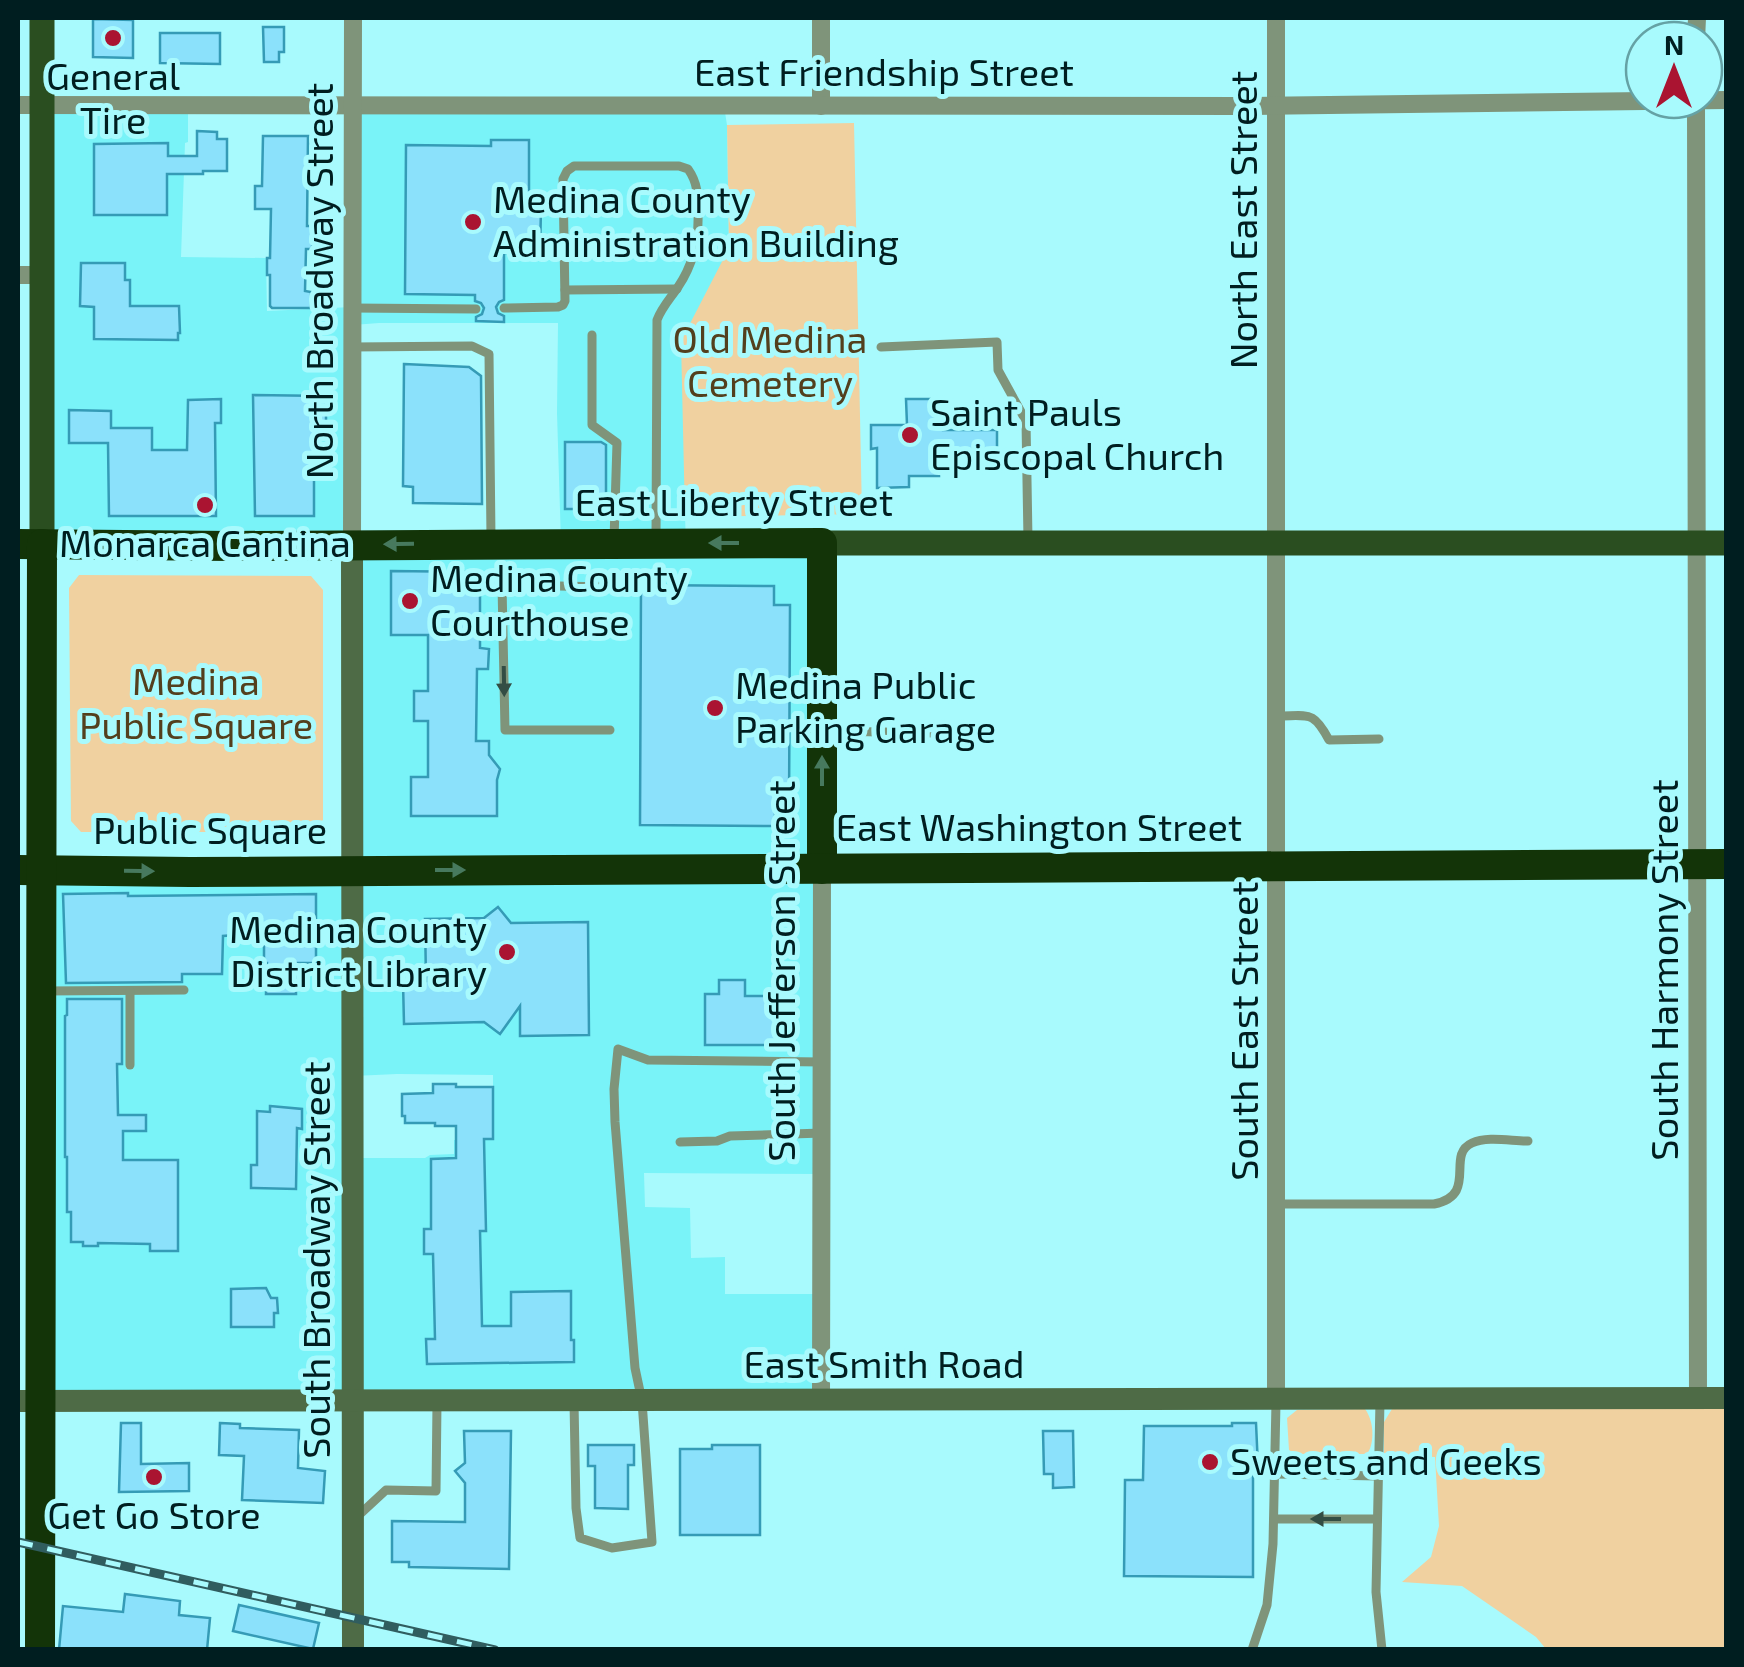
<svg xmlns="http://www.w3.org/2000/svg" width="1744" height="1667" viewBox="0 0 1744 1667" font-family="'Exo 2',sans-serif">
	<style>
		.built { fill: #79f3f8; fill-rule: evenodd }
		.green { fill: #f0d1a0 }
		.building { fill: #8be1fb; stroke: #359bb6; stroke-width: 2.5 }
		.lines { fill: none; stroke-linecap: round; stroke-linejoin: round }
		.lane { stroke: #7f947a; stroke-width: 9 }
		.street { stroke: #7f947a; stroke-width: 18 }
		.secondary { stroke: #4e6b46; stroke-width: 22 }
		.primary { stroke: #2a4e20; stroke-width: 25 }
		.highway { stroke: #133408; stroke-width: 30 }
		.rail-casing { stroke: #305d5f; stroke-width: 9 }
		.rail { stroke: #a8fafd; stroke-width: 5; stroke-dasharray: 15; stroke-linecap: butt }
		.oneway { fill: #47795e }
		.oneway2 { fill: #334d44 }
		.poi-dot { fill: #aa1431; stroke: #a8fafd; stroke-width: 4 }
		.labels { text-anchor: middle; stroke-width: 10; stroke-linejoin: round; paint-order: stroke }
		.street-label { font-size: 38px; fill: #001e20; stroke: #a8fafd }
		.poi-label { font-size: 38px; fill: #001e20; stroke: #a8fafd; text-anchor: start }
		.park-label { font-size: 38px; fill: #533f1d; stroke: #a8fafd }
	</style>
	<rect width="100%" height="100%" fill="#a8fafd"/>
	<path class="built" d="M42 105H188V142L185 143 181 257 266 258 267 311 352 307 353 105 724 106 727 125 729 248 685 517 686 542 822 543V1174L644 1173 645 1207 690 1208 691 1258 725 1257V1294H821V1400L42 1401V870L352 871V545L42 544ZM379 323H558L557 413 561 543 352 545 353 325ZM397 1074 493 1075V1139L454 1140V1154L430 1155 425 1158H353V1076Z"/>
	<g class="green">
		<path d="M854 123 862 514 685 517 681 341 729 248 727 125Z"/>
		<path d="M79 575 311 576 323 590V820L311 832H81L71 821 69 588Z"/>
		<path d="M1365 1409C1374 1421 1375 1443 1367 1454H1296L1289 1450 1287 1418 1297 1410Z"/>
		<path d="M1392 1409H1726V1649H1546L1536 1637 1462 1586 1402 1582 1431 1557 1439 1526 1435 1457 1384 1455V1422Z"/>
	</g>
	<g class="building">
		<path d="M93 19 133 20V58L93 57Z"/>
		<path d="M263 27H284V52H279V62H264Z"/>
		<path d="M160 33H220V64L160 63Z"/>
		<path d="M197 131 217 132V139H227V171H203V174H167V215H94V144L168 143V156H197Z"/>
		<path d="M263 136H308L307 226H313L312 249H306L305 291 311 292V308H272L270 306V275H267V258H270L271 209H255V186H262Z"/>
		<path d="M491 140H529V208H541L540 253H504V300L499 302 496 307 498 313 504 316V322L476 321V317L482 314 484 308 481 303 475 301V295L405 294 406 145 491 146Z"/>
		<path d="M81 263H125V280H130V306H179L180 333H178V340L94 339V307L80 306Z"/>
		<path d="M404 364 469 367 481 376 482 504 413 503V487L403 486Z"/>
		<path d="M253 395 326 396V437H314V516H255Z"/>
		<path d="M221 399V423H215L216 516H109L108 443H69V410L111 411V428H152V450H187L188 400Z"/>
		<path d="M906 399H942L943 430H997V466H969V454H938L939 476H909V487L877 488V448L871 449V425H907Z"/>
		<path d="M565 442H601L606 445V509H565Z"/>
		<path d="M391 571 480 572V648L489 649 488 669H477L476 741H489V755L500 769 497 780V816H411V777H428V721H414V691H428V635H391Z"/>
		<path d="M641 585 774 586V605H790L789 810H775V826L640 825Z"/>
		<path d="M128 893V896L316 894V963H296V994H266L267 963H264V932L235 933V935L223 936 222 974H182V982L66 983 63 894Z"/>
		<path d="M498 907 511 923 588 922 589 1035 520 1036V1006L500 1034 484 1022 404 1024 403 982 426 981 425 919 484 918Z"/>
		<path d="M719 980H745V996H795V1045H705V994H719Z"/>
		<path d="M67 999H122V1064H117L118 1115H146V1131H123V1160H178V1251H150V1244L98 1243V1246H83V1242H71V1212H67V1157H65V1016L67 1015Z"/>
		<path d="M433 1084H456V1087H493V1139H484L486 1231H480L482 1326H511V1292L571 1291V1340H574V1362L427 1364 426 1339H435L433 1254H424V1229H431V1159L456 1158V1126H435V1123H405V1116H402V1094L433 1093Z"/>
		<path d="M270 1106 302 1109V1129L297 1128 296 1189 251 1188V1165H257V1111L270 1112Z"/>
		<path d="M266 1288 271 1298H277L278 1313H274V1327H231V1289Z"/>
		<path d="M121 1423H141V1464L189 1463V1491L119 1492Z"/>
		<path d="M220 1423 240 1424V1428L299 1430 298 1468 325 1471 323 1503 242 1500 244 1456 219 1455Z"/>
		<path d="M1232 1423H1256L1258 1467H1253V1577L1124 1576 1125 1480H1143L1144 1426H1232Z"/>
		<path d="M464 1431H511L509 1569 409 1567V1562H392V1521L465 1522V1483L455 1471 465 1463Z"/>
		<path d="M1043 1431H1073L1074 1487 1053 1488V1474H1044Z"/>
		<path d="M588 1445H634V1465H628V1509L595 1508V1466H588Z"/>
		<path d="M712 1445H760V1535H680V1449H712Z"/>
		<path d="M125 1594 180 1601 179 1615 210 1618 207 1650H59L63 1606 123 1612Z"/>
		<path d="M239 1605 319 1623 313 1649 233 1631Z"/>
	</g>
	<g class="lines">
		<g class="lane">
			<path d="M565 290 677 289"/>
			<path d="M352 308 476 309"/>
			<path d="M504 308 558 307 563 305 565 301 563 179 567 171 574 166H679L688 169C698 183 698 196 698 213 699 240 693 265 678 287 670 299 662 307 657 320L656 540"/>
			<path d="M592 335V425L617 443 614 540"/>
			<path d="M352 347 472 346 489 354 491 538"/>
			<path d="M881 347 997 342 998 370 1026 421 1028 540"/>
			<path d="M609 587 502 585 505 730H610"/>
			<path d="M1277 716C1309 716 1313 710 1329 740L1379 739"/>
			<path d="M830 731 985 734"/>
			<path d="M45 991 184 990"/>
			<path d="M130 991V1065"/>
			<path d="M680 1142 717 1141 730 1136 822 1133"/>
			<path d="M1277 1204H1434C1479 1195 1445 1155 1472 1143 1487 1136 1511 1141 1528 1141"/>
			<path d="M1380 1401 1376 1592 1382 1650"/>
			<path d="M574 1402 576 1508 580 1538 612 1548 652 1542 642 1401 635 1368 615 1122 614 1089 618 1049 648 1060 822 1062"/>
			<path d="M1275 1474 1378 1476"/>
			<path d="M359 1515 386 1490 436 1491 437 1403"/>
			<path d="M1274 1519H1377"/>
			<path d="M1252 1650 1267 1605 1273 1544 1276 1402"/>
		</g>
		<g class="street">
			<path d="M821 18V106"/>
			<path d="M1276 18V1399"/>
			<path d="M1696 40 1697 18"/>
			<path d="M1696 100 1698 1398"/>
			<path d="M18 105 1246 106 1726 100"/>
			<path d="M18 275H41"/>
			<path d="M352 545 353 18"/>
			<path d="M821 1400 822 869"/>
		</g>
		<g class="secondary">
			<path d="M352 545 353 1650"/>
			<path d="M18 1401 1726 1398"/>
		</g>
		<g class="primary">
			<path d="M42 18V544"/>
			<path d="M822 543H1726"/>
		</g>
		<g class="highway">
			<path d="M18 544 231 546 822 543V869"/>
			<path d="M18 870 190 872 1726 864"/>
			<path d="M40 1650 42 544"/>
		</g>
		<g class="rail-casing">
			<path id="rail" d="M18 1542 495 1650"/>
		</g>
		<use href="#rail" class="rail"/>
	</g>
	<defs><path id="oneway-solid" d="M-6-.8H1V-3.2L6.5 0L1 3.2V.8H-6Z" transform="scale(2.5)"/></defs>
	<g class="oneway">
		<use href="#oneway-solid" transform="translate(724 543) rotate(180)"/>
		<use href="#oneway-solid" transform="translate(399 544) rotate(179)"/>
		<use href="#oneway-solid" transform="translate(822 771) rotate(-90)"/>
		<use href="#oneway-solid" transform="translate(450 870)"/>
		<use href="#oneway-solid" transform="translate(139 871) rotate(1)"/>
	</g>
	<g class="oneway2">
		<use href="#oneway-solid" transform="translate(504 681) rotate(89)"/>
		<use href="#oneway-solid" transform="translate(1326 1519) rotate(180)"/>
	</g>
	<g class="poi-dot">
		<circle cx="113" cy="38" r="10"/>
		<circle cx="473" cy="222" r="10"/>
		<circle cx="910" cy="435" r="10"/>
		<circle cx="205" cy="505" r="10"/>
		<circle cx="410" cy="601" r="10"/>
		<circle cx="715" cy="708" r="10"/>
		<circle cx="507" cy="952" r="10"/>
		<circle cx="1210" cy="1462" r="10"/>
		<circle cx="154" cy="1477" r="10"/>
	</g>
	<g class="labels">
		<g class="street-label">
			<text x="884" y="86">East Friendship Street</text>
			<text transform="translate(1244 220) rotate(-90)" y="13">North East Street</text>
			<text transform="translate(320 281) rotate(-90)" y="13">North Broadway Street</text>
			<text x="734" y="516">East Liberty Street</text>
			<text x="1039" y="841">East Washington Street</text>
			<text x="210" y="844">Public Square</text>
			<text transform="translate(1665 970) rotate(-90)" y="13">South Harmony Street</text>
			<text transform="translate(782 971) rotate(-90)" y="13">South Jefferson Street</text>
			<text transform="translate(1245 1031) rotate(-90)" y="13">South East Street</text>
			<text transform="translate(317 1260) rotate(-90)" y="13">South Broadway Street</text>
			<text x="884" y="1378">East Smith Road</text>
		</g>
		<g class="poi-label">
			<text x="113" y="90" text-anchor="middle">General<tspan x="113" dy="44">Tire</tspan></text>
			<text x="493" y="213">Medina County<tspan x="493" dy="44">Administration Building</tspan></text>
			<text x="930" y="426">Saint Pauls<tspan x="930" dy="44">Episcopal Church</tspan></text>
			<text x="205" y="557" text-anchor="middle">Monarca Cantina</text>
			<text x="430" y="592">Medina County<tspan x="430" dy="44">Courthouse</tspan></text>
			<text x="735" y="699">Medina Public<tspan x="735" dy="44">Parking Garage</tspan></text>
			<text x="487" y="943" text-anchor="end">Medina County<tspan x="487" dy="44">District Library</tspan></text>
			<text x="1230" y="1475">Sweets and Geeks</text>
			<text x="154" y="1529" text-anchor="middle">Get Go Store</text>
		</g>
		<g class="park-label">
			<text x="770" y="353">Old Medina<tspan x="770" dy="44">Cemetery</tspan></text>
			<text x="196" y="695">Medina<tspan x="196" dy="44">Public Square</tspan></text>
		</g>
	</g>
	<rect width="1744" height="1667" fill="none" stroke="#001e20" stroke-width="40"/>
	<g transform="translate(1674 70)"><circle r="48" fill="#a8fafd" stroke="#65a2a5" stroke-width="2.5"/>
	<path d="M0-8L18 38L0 25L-18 38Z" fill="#aa1431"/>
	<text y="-15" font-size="28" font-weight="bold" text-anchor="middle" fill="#001e20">N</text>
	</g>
</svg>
